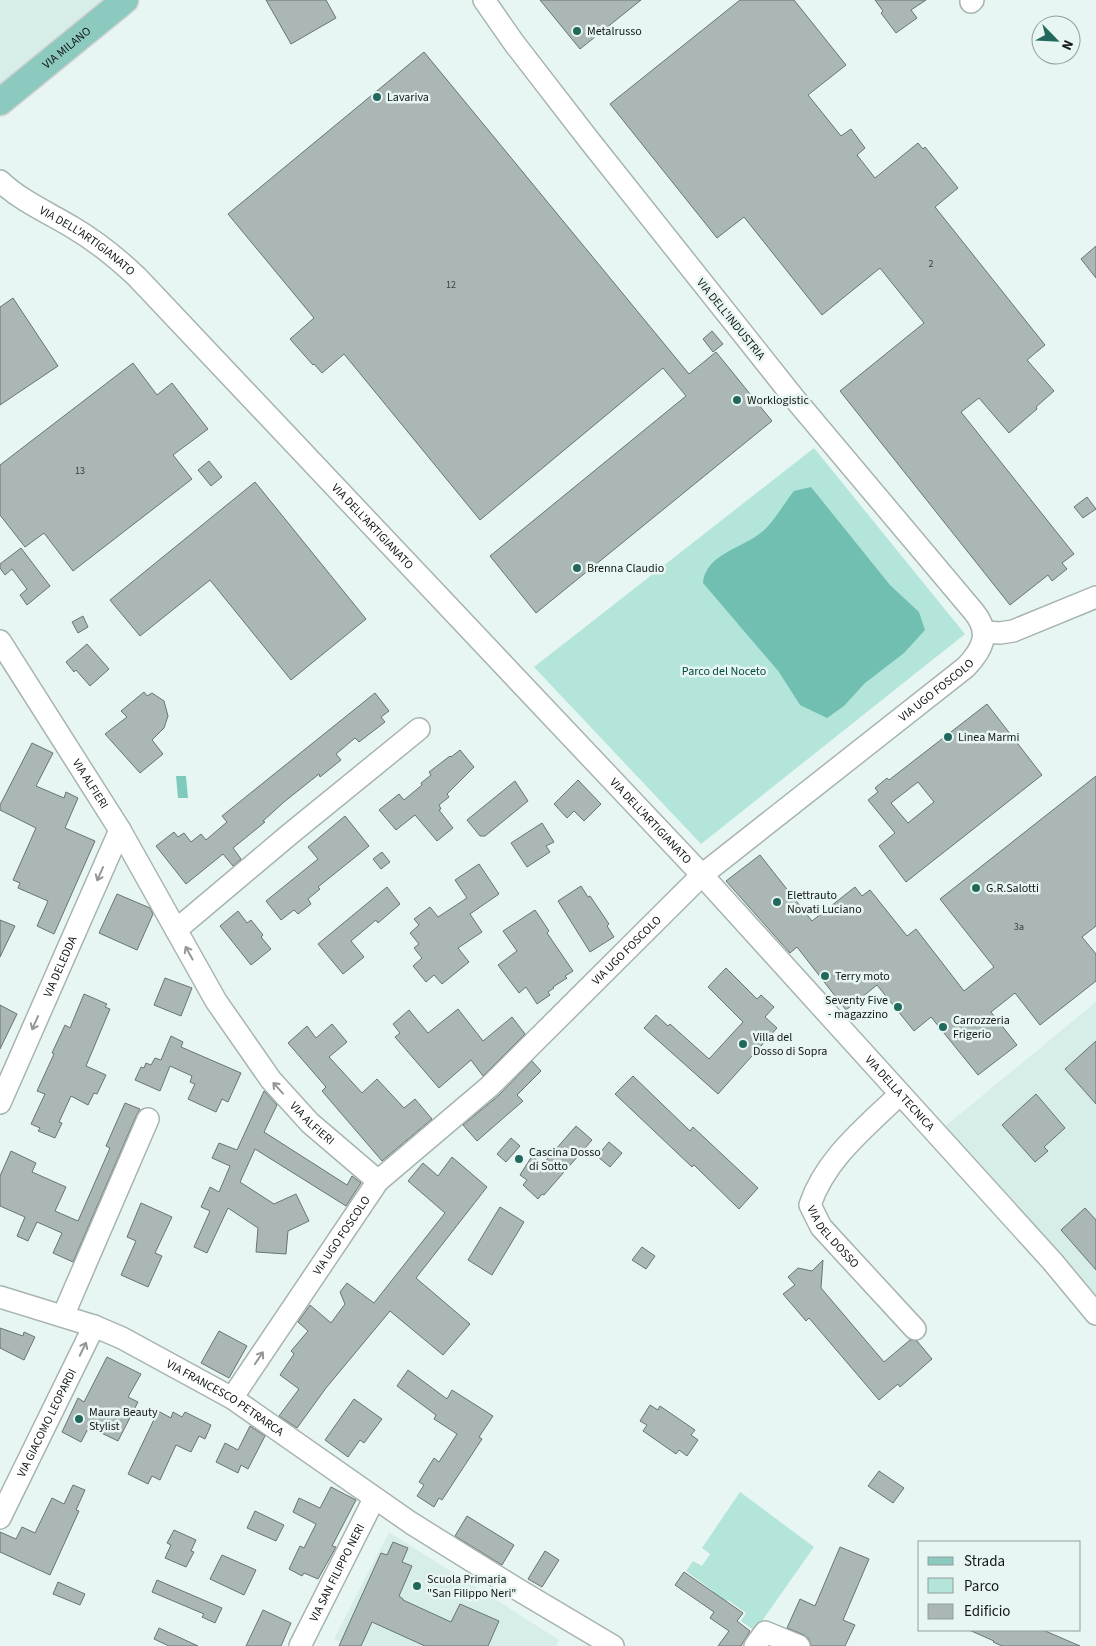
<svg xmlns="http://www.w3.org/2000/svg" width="1096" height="1646" viewBox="0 0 1096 1646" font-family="'Source Sans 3',sans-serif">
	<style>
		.built { fill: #d6ede8 }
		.green { fill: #b3e5da }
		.forest { fill: #71bfb0 }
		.water { fill: #7ecbbc }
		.building { fill: #aab7b4; stroke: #687572; fill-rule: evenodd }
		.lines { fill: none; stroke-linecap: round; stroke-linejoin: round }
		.minor-casing { stroke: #a7b4b1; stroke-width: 24 }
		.major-casing { stroke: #d0d1d1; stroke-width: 29 }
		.minor { stroke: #fff; stroke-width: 21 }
		.major { stroke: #8cc9bf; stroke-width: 26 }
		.oneway { stroke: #959797 }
		.poi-dot { fill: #22695d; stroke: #e8f6f3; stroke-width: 2 }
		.labels { text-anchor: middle; stroke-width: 5; stroke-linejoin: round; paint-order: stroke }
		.number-label { font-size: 10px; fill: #39403e }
		.poi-label { font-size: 12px; fill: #131817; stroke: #e8f6f3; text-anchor: start }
		.street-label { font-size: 12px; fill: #131817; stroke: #e8f6f3 }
		.park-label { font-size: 12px; fill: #034b41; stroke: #e8f6f3 }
	</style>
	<rect width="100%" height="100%" fill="#e8f6f3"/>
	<g class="built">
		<path d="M0 0H109L0 91Z"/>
		<path d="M1096 1002V1299L943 1128Z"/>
		<path d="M389 1532 559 1640 556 1646H349L334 1639Z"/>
	</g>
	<g class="green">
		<path d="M814 448 965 634 701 844 534 667Z"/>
		<path d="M740 1492 814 1547 755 1631 741 1621 746 1613 728 1600 721 1608 708 1599 713 1591 686 1571 693 1561 702 1566 710 1554 702 1548Z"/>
	</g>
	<path class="forest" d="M811 487 890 585 919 612 925 630 904 653 865 683 844 706 827 718 800 705 779 672 703 583C705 554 744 548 763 531 773 523 785 502 794 491Z"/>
	<path class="water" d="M176 776H186L188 798H178Z"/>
	<g class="building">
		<path d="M266 0H326L336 18 291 44Z"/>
		<path d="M540 0H641L580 49Z"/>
		<path d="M740 0H794L846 65 808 95 841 136 851 129 865 148 857 155 875 178 918 143 923 149 925 147 958 188 935 207 1045 345 1027 360 1054 391 1036 407 1037 409 1009 433 979 398 961 412 1074 554 1062 563 1067 569 1052 581 1048 575 1010 605 840 391 924 323 880 268 822 315 744 217 717 238 610 104Z"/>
		<path d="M875 0H926L911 10 917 18 896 33 881 13 883 11Z"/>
		<path d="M424 52 689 374 716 352 772 421 536 613 490 556 686 396 663 368 480 520 344 354 322 373 314 364 313 365 290 339 314 318 228 214Z"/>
		<path d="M1096 246V278L1081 259Z"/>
		<path d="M13 298 58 366 0 405V307Z"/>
		<path d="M712 331 723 344 713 352 703 339Z"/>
		<path d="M133 363 157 395 172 383 208 429 173 455 192 479 73 571 44 533 25 547 0 515V465Z"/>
		<path d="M209 461 222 477 211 486 198 470Z"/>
		<path d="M255 482 366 619 291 680 210 580 140 636 110 600Z"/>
		<path d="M1087 497 1096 509 1083 518 1074 507Z"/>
		<path d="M21 548 50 586 27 605 20 595 27 589 12 569 5 575 0 568V564Z"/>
		<path d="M83 616 88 627 78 633 72 622Z"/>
		<path d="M87 644 109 669 90 686 76 670 74 672 66 662Z"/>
		<path d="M144 692 147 696 152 693 164 701 168 716 164 728 152 740 163 754 140 773 105 734 127 717 121 711Z"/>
		<path d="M375 693 389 711 381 717 385 722 359 742 355 738 336 754 341 760 320 777 319 774 284 802 263 821 265 822 233 848 241 859 233 866 223 854 186 884 156 846 174 832 178 837 184 833 191 842 201 834 206 840 227 822 222 816Z"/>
		<path d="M987 704 1042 775 906 882 879 846 895 833 868 800 878 792 875 788 887 778 889 780ZM918 782 934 802 908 823 891 803Z"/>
		<path d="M32 743 53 753 36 786 64 798 66 792 78 798 65 828 95 841 54 934 37 926 48 901 18 888 20 883 13 880 36 828 0 810V805Z"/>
		<path d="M460 750 474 767 447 794 449 797 439 805 441 809 439 810 453 828 437 841 415 815 396 830 379 810 399 794 404 800 422 785 421 783 431 775 429 772 450 756 451 757Z"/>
		<path d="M1096 776V926L1082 937 1096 954V981L1040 1025 1015 993 991 1012 1017 1045 978 1075 931 1017 914 1031 877 985 846 1010 797 947 790 953 726 881 760 855 812 921 855 887 862 896 870 890 907 936 916 929 964 991 994 967 940 899Z"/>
		<path d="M578 780 601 804 584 821 574 811 567 818 554 804Z"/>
		<path d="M515 781 528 801 485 836H480L467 820Z"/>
		<path d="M345 816 369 846 318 887 320 889 308 899 311 904 298 914 294 910 281 920 266 901 318 859 308 847Z"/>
		<path d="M542 823 554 842 546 846 550 852 527 867 511 843Z"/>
		<path d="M382 852 390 862 381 869 373 859Z"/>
		<path d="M479 864 499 894 470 914 482 932 458 948 469 962 442 984 434 975 426 982 413 966 422 958 414 948 419 944 410 933 419 925 414 919 430 907 438 917 467 898 455 880Z"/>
		<path d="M581 886 588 897 590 896 609 924 607 926 614 937 590 952 558 901Z"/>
		<path d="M387 887 400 904 378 923 376 920 351 941 364 957 343 974 318 944Z"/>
		<path d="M117 894 150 908 153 914 137 950 99 933Z"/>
		<path d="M535 910 549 931 547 933 573 971 565 976 567 978 553 987 554 988 548 992 550 995 537 1004 526 987 519 993 498 965 517 951 503 931Z"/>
		<path d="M238 911 247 923 251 920 263 935 261 937 271 949 251 965 220 926Z"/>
		<path d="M0 920 15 926 0 957Z"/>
		<path d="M726 968 757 999 761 995 774 1007 765 1017 777 1028 718 1094 644 1028 656 1015 668 1026 670 1024 709 1059 743 1022 708 987Z"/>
		<path d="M165 978 192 988 181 1016 154 1005Z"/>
		<path d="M84 994 107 1004 105 1007 110 1009 86 1066 106 1075 97 1094 94 1093 88 1105 71 1096 59 1122 62 1123 55 1138 38 1131 40 1128 31 1124 45 1094 37 1091 54 1054 52 1053 65 1025 70 1028Z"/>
		<path d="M0 1005 17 1014 0 1049Z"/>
		<path d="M458 1009 483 1041 512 1017 525 1034 483 1076 471 1060 439 1088 395 1037 400 1033 393 1024 409 1010 428 1033Z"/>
		<path d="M332 1024 347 1042 329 1057 362 1093 377 1079 404 1108 415 1099 432 1119 382 1161 322 1091 326 1087 288 1043 307 1026 316 1038Z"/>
		<path d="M171 1036 183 1042 181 1047 241 1073 228 1102 222 1099 216 1112 188 1099 195 1084 190 1082 192 1076 170 1066 160 1091 135 1080 141 1067 144 1068 146 1063 151 1065 155 1058 161 1060Z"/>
		<path d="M1096 1041V1104L1065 1069Z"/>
		<path d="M532 1061 541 1071 517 1095 523 1101 477 1141 463 1125 498 1096Z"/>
		<path d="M633 1076 690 1131 693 1127 758 1188 739 1209 694 1165 692 1167 615 1094Z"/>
		<path d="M264 1091 277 1105 264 1132 347 1185 352 1176 361 1183 346 1206 255 1149 240 1182 274 1204 296 1194 309 1221 288 1231 286 1254 256 1252 258 1228 228 1208 207 1253 194 1247 210 1211 201 1207 210 1187 219 1192 230 1166 212 1158 219 1143 237 1150Z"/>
		<path d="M1036 1094 1065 1128 1044 1147 1048 1151 1035 1162 1002 1125Z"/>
		<path d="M125 1103 140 1109 137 1114 73 1262 53 1253 62 1233 37 1222 28 1241 17 1236 25 1217 0 1206V1176L11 1151 36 1163 32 1172 66 1187 55 1211 78 1221 110 1148 106 1146Z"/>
		<path d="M576 1126 592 1140 544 1195 542 1194 538 1199 523 1185 527 1180 520 1175 532 1156 542 1165Z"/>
		<path d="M511 1138 520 1146 506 1162 497 1154Z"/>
		<path d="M609 1142 622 1153 610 1167 597 1156Z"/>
		<path d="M452 1157 487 1187 416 1278 470 1324 443 1355 390 1311 326 1388 297 1428 279 1416 299 1389 280 1375 294 1354 291 1351 308 1331 298 1322 310 1305 331 1323 345 1304 340 1292 347 1283 374 1303 445 1213 408 1181 423 1163 438 1176Z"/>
		<path d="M141 1203 172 1217 155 1253 162 1256 148 1287 121 1275 136 1241 127 1237Z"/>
		<path d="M500 1207 524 1222 492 1275 468 1260Z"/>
		<path d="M1085 1208 1096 1220V1270L1061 1230Z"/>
		<path d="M642 1247 655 1256 646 1269 632 1260Z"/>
		<path d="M823 1260 821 1288 884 1362 910 1340 917 1341 932 1359 900 1387 898 1384 879 1400 809 1318 806 1321 783 1294 795 1285 788 1277 798 1268 812 1271Z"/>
		<path d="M0 1328 23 1336 24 1332 35 1337 24 1360 0 1348Z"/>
		<path d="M219 1331 247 1346 229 1378 201 1363Z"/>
		<path d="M107 1357 141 1374 128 1397 138 1402 118 1441 89 1427 81 1442 62 1432 78 1398 84 1402Z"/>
		<path d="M408 1370 447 1399 452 1390 493 1416 479 1437 482 1439 463 1468 442 1500 439 1498 434 1507 417 1496 424 1485 419 1482 434 1458 439 1462 457 1434 434 1419 436 1415 397 1386Z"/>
		<path d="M354 1399 382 1419 364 1443 360 1440 348 1457 325 1440Z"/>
		<path d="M650 1405 658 1410 660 1406 695 1430 691 1435 698 1440 687 1456 679 1450 676 1454 643 1431 647 1425 640 1421Z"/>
		<path d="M158 1411 171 1418 173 1412 182 1417 185 1412 211 1425 205 1439 199 1436 191 1452 176 1445 160 1480 152 1476 148 1484 128 1474Z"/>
		<path d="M250 1426 265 1436 248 1469 241 1465 238 1473 216 1462 225 1443 238 1450Z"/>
		<path d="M879 1471 904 1488 893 1503 868 1486Z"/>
		<path d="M73 1485 85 1490 76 1510 79 1511 50 1575 0 1552V1532L16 1539 22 1527 35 1533 52 1498 64 1504Z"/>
		<path d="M331 1487 356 1500 332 1546 336 1547 318 1579 304 1573 302 1576 289 1569 300 1546 304 1548 316 1524 293 1512 299 1498 320 1508Z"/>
		<path d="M255 1511 284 1525 276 1541 247 1528Z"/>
		<path d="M467 1516 514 1545 502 1565 455 1536Z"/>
		<path d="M174 1530 196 1540 191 1551 194 1552 186 1567 165 1558 171 1545 167 1543Z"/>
		<path d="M393 1542 408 1548 402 1562 412 1566 399 1596 403 1599V1600L451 1622 460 1604 499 1621 488 1646H425L372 1622 361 1646H339L381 1553 387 1555Z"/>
		<path d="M840 1547 869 1559 843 1620 855 1625 845 1646H811L809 1639 804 1635 787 1628 800 1599 815 1606Z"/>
		<path d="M545 1551 559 1560 542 1587 528 1579Z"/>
		<path d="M222 1555 256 1570 244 1595 210 1579Z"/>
		<path d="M684 1572 743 1613 737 1621 750 1631 741 1646H718L729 1631 710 1618 714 1612 675 1585Z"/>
		<path d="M157 1580 222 1608 215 1623 202 1617 204 1614 152 1592Z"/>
		<path d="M58 1582 85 1594 80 1605 53 1594Z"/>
		<path d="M263 1610 291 1623 281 1646H246Z"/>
		<path d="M159 1628 198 1646H169L154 1639Z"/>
		<path d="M969 1630H1043L1080 1646H1002L993 1642 994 1641Z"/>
	</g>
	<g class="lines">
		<g class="minor-casing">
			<g id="minor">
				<path d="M971 2 973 0"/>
				<path id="s1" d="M0 181C21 201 47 212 72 227 96 241 117 258 137 277L702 875 1052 1261 1096 1314"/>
				<path d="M984 632 1000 633 1013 631 1096 597"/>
				<path id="s2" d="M0 641 120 830 216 1001 271 1080 310 1123 378 1181"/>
				<path d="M176 930 290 834 419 729"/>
				<path id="s3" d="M900 1094C866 1127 825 1159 810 1205L821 1227 915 1329"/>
				<path id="s4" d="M0 1103 120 830"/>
				<path id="s5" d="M0 1297 94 1326 122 1338 232 1398 411 1523 517 1589 613 1646"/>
				<path d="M63 1316 148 1119"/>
				<path id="s6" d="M232 1398 378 1181 490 1086 702 875 966 667C983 649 991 633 974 612L794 398 589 140 514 43 484 0"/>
				<path id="s7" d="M0 1518 94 1326"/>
				<path id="s8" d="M300 1646 374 1499"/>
				<path d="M755 1646 765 1632 799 1646"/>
			</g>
		</g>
		<g class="major-casing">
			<g id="major">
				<path id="s9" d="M0 102 125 0"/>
			</g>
		</g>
		<use href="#minor" class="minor"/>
		<use href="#major" class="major"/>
	</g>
	<defs><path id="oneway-shaft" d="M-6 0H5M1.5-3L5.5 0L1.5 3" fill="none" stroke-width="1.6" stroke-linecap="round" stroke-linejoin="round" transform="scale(1.25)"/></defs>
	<g class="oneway">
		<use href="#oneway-shaft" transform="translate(100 874) rotate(114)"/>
		<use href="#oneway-shaft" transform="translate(189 953) rotate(-119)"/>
		<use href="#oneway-shaft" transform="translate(35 1023) rotate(114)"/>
		<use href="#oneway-shaft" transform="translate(278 1088) rotate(-132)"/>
		<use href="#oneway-shaft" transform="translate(83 1349) rotate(-64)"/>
		<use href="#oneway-shaft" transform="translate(259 1358) rotate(-56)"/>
	</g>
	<g class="poi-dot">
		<circle cx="577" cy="31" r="5"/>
		<circle cx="377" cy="97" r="5"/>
		<circle cx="737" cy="400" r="5"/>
		<circle cx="577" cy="568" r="5"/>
		<circle cx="948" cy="737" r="5"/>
		<circle cx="976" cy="888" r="5"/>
		<circle cx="777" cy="902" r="5"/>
		<circle cx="825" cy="976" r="5"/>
		<circle cx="898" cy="1007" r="5"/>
		<circle cx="943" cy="1027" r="5"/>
		<circle cx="743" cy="1044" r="5"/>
		<circle cx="519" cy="1159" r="5"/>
		<circle cx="79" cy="1419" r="5"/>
		<circle cx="417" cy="1586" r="5"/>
	</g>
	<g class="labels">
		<g class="number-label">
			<text x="931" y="267">2</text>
			<text x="451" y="288">12</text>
			<text x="80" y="474">13</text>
			<text x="1019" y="930">3a</text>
		</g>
		<g class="poi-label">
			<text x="587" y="35">Metalrusso</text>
			<text x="387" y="101">Lavariva</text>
			<text x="747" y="404">Worklogistic</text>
			<text x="587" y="572">Brenna Claudio</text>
			<text x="958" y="741">Linea Marmi</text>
			<text x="986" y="892">G.R.Salotti</text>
			<text x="787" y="899">Elettrauto<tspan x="787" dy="14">Novati Luciano</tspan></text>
			<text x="835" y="980">Terry moto</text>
			<text x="888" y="1004" text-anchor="end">Seventy Five<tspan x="888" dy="14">- magazzino</tspan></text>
			<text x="953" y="1024">Carrozzeria<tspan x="953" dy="14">Frigerio</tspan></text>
			<text x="753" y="1041">Villa del<tspan x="753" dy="14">Dosso di Sopra</tspan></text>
			<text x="529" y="1156">Cascina Dosso<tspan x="529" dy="14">di Sotto</tspan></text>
			<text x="89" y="1416">Maura Beauty<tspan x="89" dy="14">Stylist</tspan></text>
			<text x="427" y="1583">Scuola Primaria<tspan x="427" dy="14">"San Filippo Neri"</tspan></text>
		</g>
		<g class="street-label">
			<text dy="4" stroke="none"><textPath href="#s9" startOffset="86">VIA MILANO</textPath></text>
			<text dy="4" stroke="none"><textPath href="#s1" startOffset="106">VIA DELL'ARTIGIANATO</textPath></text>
			<text transform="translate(731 319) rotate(51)" y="4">VIA DELL'INDUSTRIA</text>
			<text dy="4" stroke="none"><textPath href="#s1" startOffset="511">VIA DELL'ARTIGIANATO</textPath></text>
			<text dy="4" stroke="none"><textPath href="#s6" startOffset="1006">VIA UGO FOSCOLO</textPath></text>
			<text dy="4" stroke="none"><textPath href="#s2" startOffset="169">VIA ALFIERI</textPath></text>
			<text dy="4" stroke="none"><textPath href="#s1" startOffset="916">VIA DELL'ARTIGIANATO</textPath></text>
			<text dy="4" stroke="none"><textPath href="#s6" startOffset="601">VIA UGO FOSCOLO</textPath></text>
			<text dy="4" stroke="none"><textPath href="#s4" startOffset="149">VIA DELEDDA</textPath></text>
			<text dy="4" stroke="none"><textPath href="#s1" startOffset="1285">VIA DELLA TECNICA</textPath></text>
			<text dy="4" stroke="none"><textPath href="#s2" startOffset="576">VIA ALFIERI</textPath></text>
			<text dy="4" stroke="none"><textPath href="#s6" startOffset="196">VIA UGO FOSCOLO</textPath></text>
			<text dy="4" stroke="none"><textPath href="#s3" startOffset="184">VIA DEL DOSSO</textPath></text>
			<text dy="4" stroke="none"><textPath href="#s5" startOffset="248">VIA FRANCESCO PETRARCA</textPath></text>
			<text dy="4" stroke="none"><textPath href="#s7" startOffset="106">VIA GIACOMO LEOPARDI</textPath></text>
			<text dy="4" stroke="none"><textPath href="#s8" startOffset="82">VIA SAN FILIPPO NERI</textPath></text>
		</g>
		<g class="park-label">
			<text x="724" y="675">Parco del Noceto</text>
		</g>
	</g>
	<rect x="918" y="1541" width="162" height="90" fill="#e8f6f3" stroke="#939d9b"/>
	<rect x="928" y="1557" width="25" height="8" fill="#8cc9bf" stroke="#939d9b"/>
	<text x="964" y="1566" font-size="15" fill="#131817">Strada</text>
	<rect x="928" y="1578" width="25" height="15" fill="#b3e5da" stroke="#939d9b"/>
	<text x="964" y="1591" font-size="15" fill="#131817">Parco</text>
	<rect x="928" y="1604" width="25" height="15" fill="#aab7b4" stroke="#939d9b"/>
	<text x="964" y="1616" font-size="15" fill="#131817">Edificio</text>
	<g transform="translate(1056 40) rotate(114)"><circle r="24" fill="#e8f6f3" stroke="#939d9b"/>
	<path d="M0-4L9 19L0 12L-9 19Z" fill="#22695d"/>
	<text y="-8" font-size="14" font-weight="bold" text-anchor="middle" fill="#131817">N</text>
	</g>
</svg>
